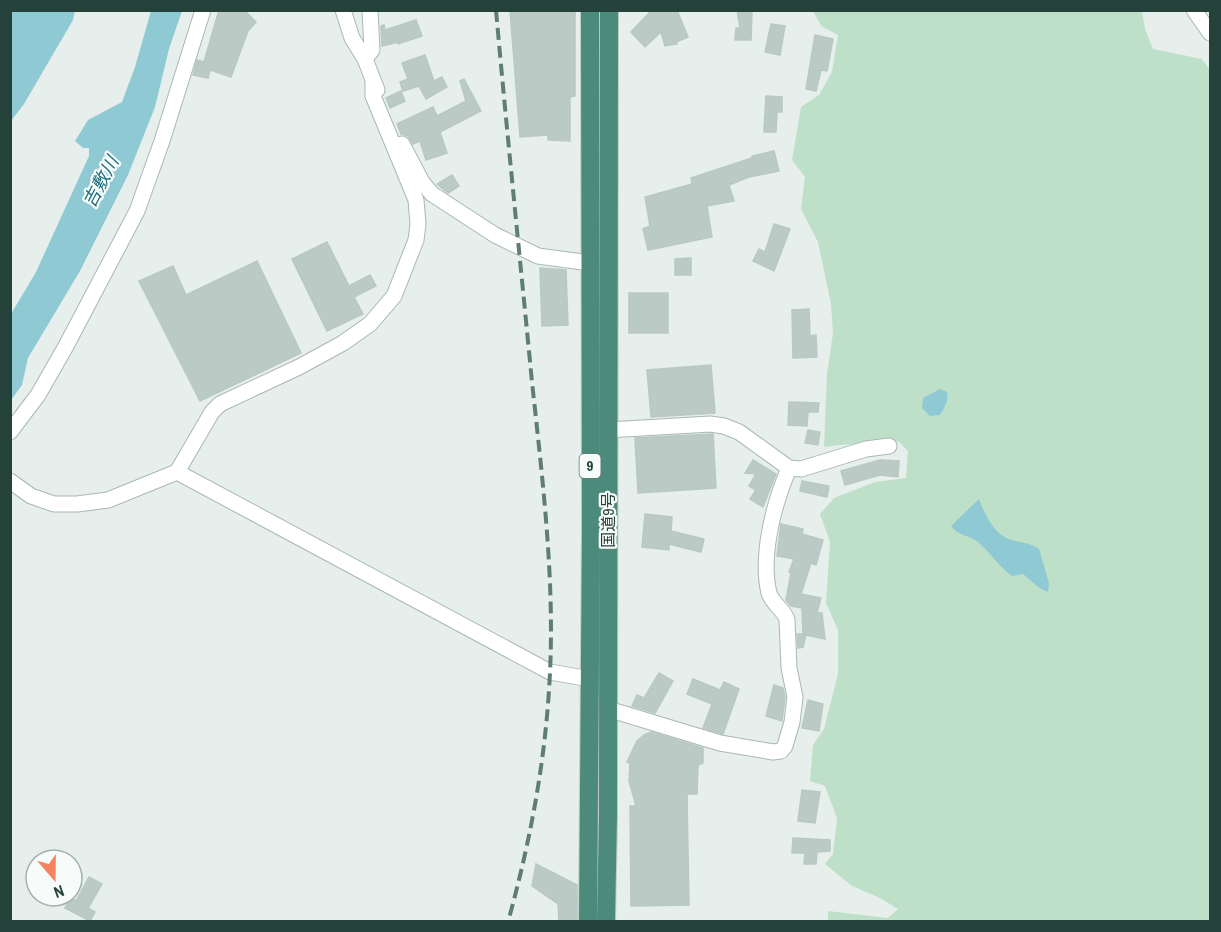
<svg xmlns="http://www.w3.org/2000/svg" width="1221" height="932" viewBox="0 0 1221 932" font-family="'Archivo Narrow','Noto Sans JP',sans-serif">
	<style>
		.green { fill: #bfe0c8 }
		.water { fill: #8ec9d4 }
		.building { fill: #bbcac4; stroke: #b8c9c2; stroke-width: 1.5 }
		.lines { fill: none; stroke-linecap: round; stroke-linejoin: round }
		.minor-casing { stroke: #a8b8b2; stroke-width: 17 }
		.trunk-casing { stroke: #c2cac8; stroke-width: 20 }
		.minor { stroke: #fff; stroke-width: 15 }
		.trunk { stroke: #4c8a7c; stroke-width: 18 }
		.rail { stroke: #5f7d75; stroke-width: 4; stroke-dasharray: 12 6; stroke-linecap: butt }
		.labels { text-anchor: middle; stroke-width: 4.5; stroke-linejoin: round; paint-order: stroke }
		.shield { fill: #f7fbf9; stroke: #637a73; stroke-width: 1.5 }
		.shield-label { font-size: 15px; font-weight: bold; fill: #24423a }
		.street-label { font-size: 16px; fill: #24423a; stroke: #f7fbf9 }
		.water-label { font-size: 18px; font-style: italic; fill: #1c6f80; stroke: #f7fbf9 }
	</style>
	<rect width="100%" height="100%" fill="#e6efeb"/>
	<path class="green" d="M813 11H1142L1145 29 1153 49 1202 59 1210 70V921H828V911L888 918 898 909 880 898 852 886 825 864 833 854 837 818 825 786 810 781 813 745 824 729 838 674V630L826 603 830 542 820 514 834 498 875 482 906 478 908 451 898 441C873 444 849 443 824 447L827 374 833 333 831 304 818 242 801 209 805 177 792 160 801 107 819 95 832 72 838 35 821 26Z"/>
	<g class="water">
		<path d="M11 10 75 11 73 20 24 104 11 121Z"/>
		<path d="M151 11H182L169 49 155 107 128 175 80 271 28 358 22 385 11 400V314L36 272 89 156V148H83L75 141 88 120 122 102 135 67Z"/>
		<path d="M940 389 947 392C949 401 944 408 940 415L930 416 922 408 923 398Z"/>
		<path d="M979 499C984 512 991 528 1003 536 1013 543 1028 541 1039 549L1049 583 1048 592C1038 589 1031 580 1023 574L1012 576C999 567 990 552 978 542 969 535 958 536 951 526Z"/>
	</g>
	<g class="building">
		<path d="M219 10H244L256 22 248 31 231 77 210 70 208 78 193 75 197 60 204 62Z"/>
		<path d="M510 10H575V96L570 97V141L548 140V135L520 137Z"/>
		<path d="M652 10H677L688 37 676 42 677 44 665 46 661 32 645 47 631 32Z"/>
		<path d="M737 10H752L751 40H735L736 28H740Z"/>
		<path d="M416 20 422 36 398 44V42L382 46 381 26 384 25 385 30Z"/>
		<path d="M771 24 785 26 780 55 765 52Z"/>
		<path d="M815 35 833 39 827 71 821 70 816 91 806 89Z"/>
		<path d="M425 55 434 81 442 77 447 87 426 99 419 86 403 91 400 82 408 79 402 63Z"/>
		<path d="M464 79 481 111 440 132 447 153 426 160 420 141 413 144 408 136 401 134 397 124 433 107 437 116 466 101 460 81Z"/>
		<path d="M401 91 405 101 390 108 386 98Z"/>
		<path d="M766 96 782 97V112H777L776 132H764Z"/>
		<path d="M774 151 779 171 749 177 729 185 734 201 707 206 712 237 648 250 643 229 650 226 645 197 692 184 691 178 752 158V156Z"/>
		<path d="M452 175 459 186 448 193 437 184Z"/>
		<path d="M774 224 790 229 774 271 753 261 759 249 765 252Z"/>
		<path d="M327 242 349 286 370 275 376 286 354 297 363 314 327 331 292 259Z"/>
		<path d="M691 258V275H675V259Z"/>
		<path d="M257 261 301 353 200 401 139 281 173 266 186 295Z"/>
		<path d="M540 268 566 270 568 325 542 326Z"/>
		<rect x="629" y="293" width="39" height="40"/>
		<path d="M809 309 810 336 816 335 817 357 793 358 792 310Z"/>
		<path d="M711 365 715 413 651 417 647 370Z"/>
		<path d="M789 402 819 403 818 412H808L807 426 788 425Z"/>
		<path d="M808 430 820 432 818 445 805 443Z"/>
		<path d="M713 434 716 488 638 493 635 438Z"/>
		<path d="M753 460 776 474 763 507 750 499 756 490 749 486 756 474 745 473Z"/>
		<path d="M880 460 899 461 898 477 880 475 845 485 841 471Z"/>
		<path d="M802 481 829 486 827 497 800 491Z"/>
		<path d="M645 514 672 517 671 531 704 539 701 552 669 544V550L642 547Z"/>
		<path d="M781 524 803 529 802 534 823 540 816 565 811 563 801 594 821 598 817 613H822L825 639 806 635 803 647 798 648 797 634H803L802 608 791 606 786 600 791 573 789 572 794 559 777 556Z"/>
		<path d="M659 673 673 681 655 713 632 706 637 695 644 698Z"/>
		<path d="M693 679 720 690 724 682 739 689 723 734 703 728 712 704 687 694Z"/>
		<path d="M774 685 783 688 785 697 782 721 766 716Z"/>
		<path d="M808 700 823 704 819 731 802 728Z"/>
		<path d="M651 732 703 748V763L698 765 697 794H687L689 905 631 906 630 806H636L629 781 630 763 627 762 637 741 644 735Z"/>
		<path d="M802 790 820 792 815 823 798 821Z"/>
		<path d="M793 838 830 840V851L817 852 816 864H804L805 853H792Z"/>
		<path d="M536 864 577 885V921H559L558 904 532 886Z"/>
		<path d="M89 877 102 884 88 908 95 912 90 921 65 908 71 898 76 901Z"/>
	</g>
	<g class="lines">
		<g class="minor-casing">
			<g id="minor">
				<path d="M343 10 352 38 365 59 377 90"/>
				<path d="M1194 10 1210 33"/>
				<path d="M365 59 372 50 370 10"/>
				<path d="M402 144 422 182 432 194 495 235 538 256 590 263"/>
				<path d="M608 430 710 424 724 426 739 432 789 468 801 469 866 449 889 446"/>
				<path d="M10 432 38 395 66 346 137 211 162 141 203 10"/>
				<path d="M177 472 212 412 220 404 299 367 343 343 370 324 394 296 416 240 418 224 416 200 373 96V81"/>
				<path d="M10 481 31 496 54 504H77L108 500 177 472 550 672 590 679"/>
				<path d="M608 709 720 743 773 752 781 751 785 746 792 722 795 697 789 668 787 620C784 609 772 604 769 593 760 556 774 503 789 468"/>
			</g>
		</g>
		<g class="trunk-casing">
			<g id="trunk">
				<path d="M588 922 591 527 590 10"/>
				<path d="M606 922 608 816 609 10"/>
			</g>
		</g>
		<use href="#minor" class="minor"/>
		<use href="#trunk" class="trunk"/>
		<path class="rail" d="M496 10C507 134 520 258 532 382 543 484 556 588 549 690 544 769 529 846 508 922"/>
	</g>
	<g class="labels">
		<rect class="shield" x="579.5" y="454" width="21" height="24" rx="4.5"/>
		<g class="shield-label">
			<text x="590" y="471">9</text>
		</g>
		<g class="street-label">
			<text transform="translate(608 520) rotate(-90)" y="6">国道9号</text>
		</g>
		<g class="water-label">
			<text transform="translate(101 182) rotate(-62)" y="6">吉敷川</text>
		</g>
	</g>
	<rect width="1221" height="932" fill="none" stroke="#24423a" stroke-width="24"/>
	<g transform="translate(54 878) rotate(160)"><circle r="28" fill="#f7fbf9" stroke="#a3b1ad" stroke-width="1.5"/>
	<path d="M0-4.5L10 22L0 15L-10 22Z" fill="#f4845f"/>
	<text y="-9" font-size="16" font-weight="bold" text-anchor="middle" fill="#24423a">N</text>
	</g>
</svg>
